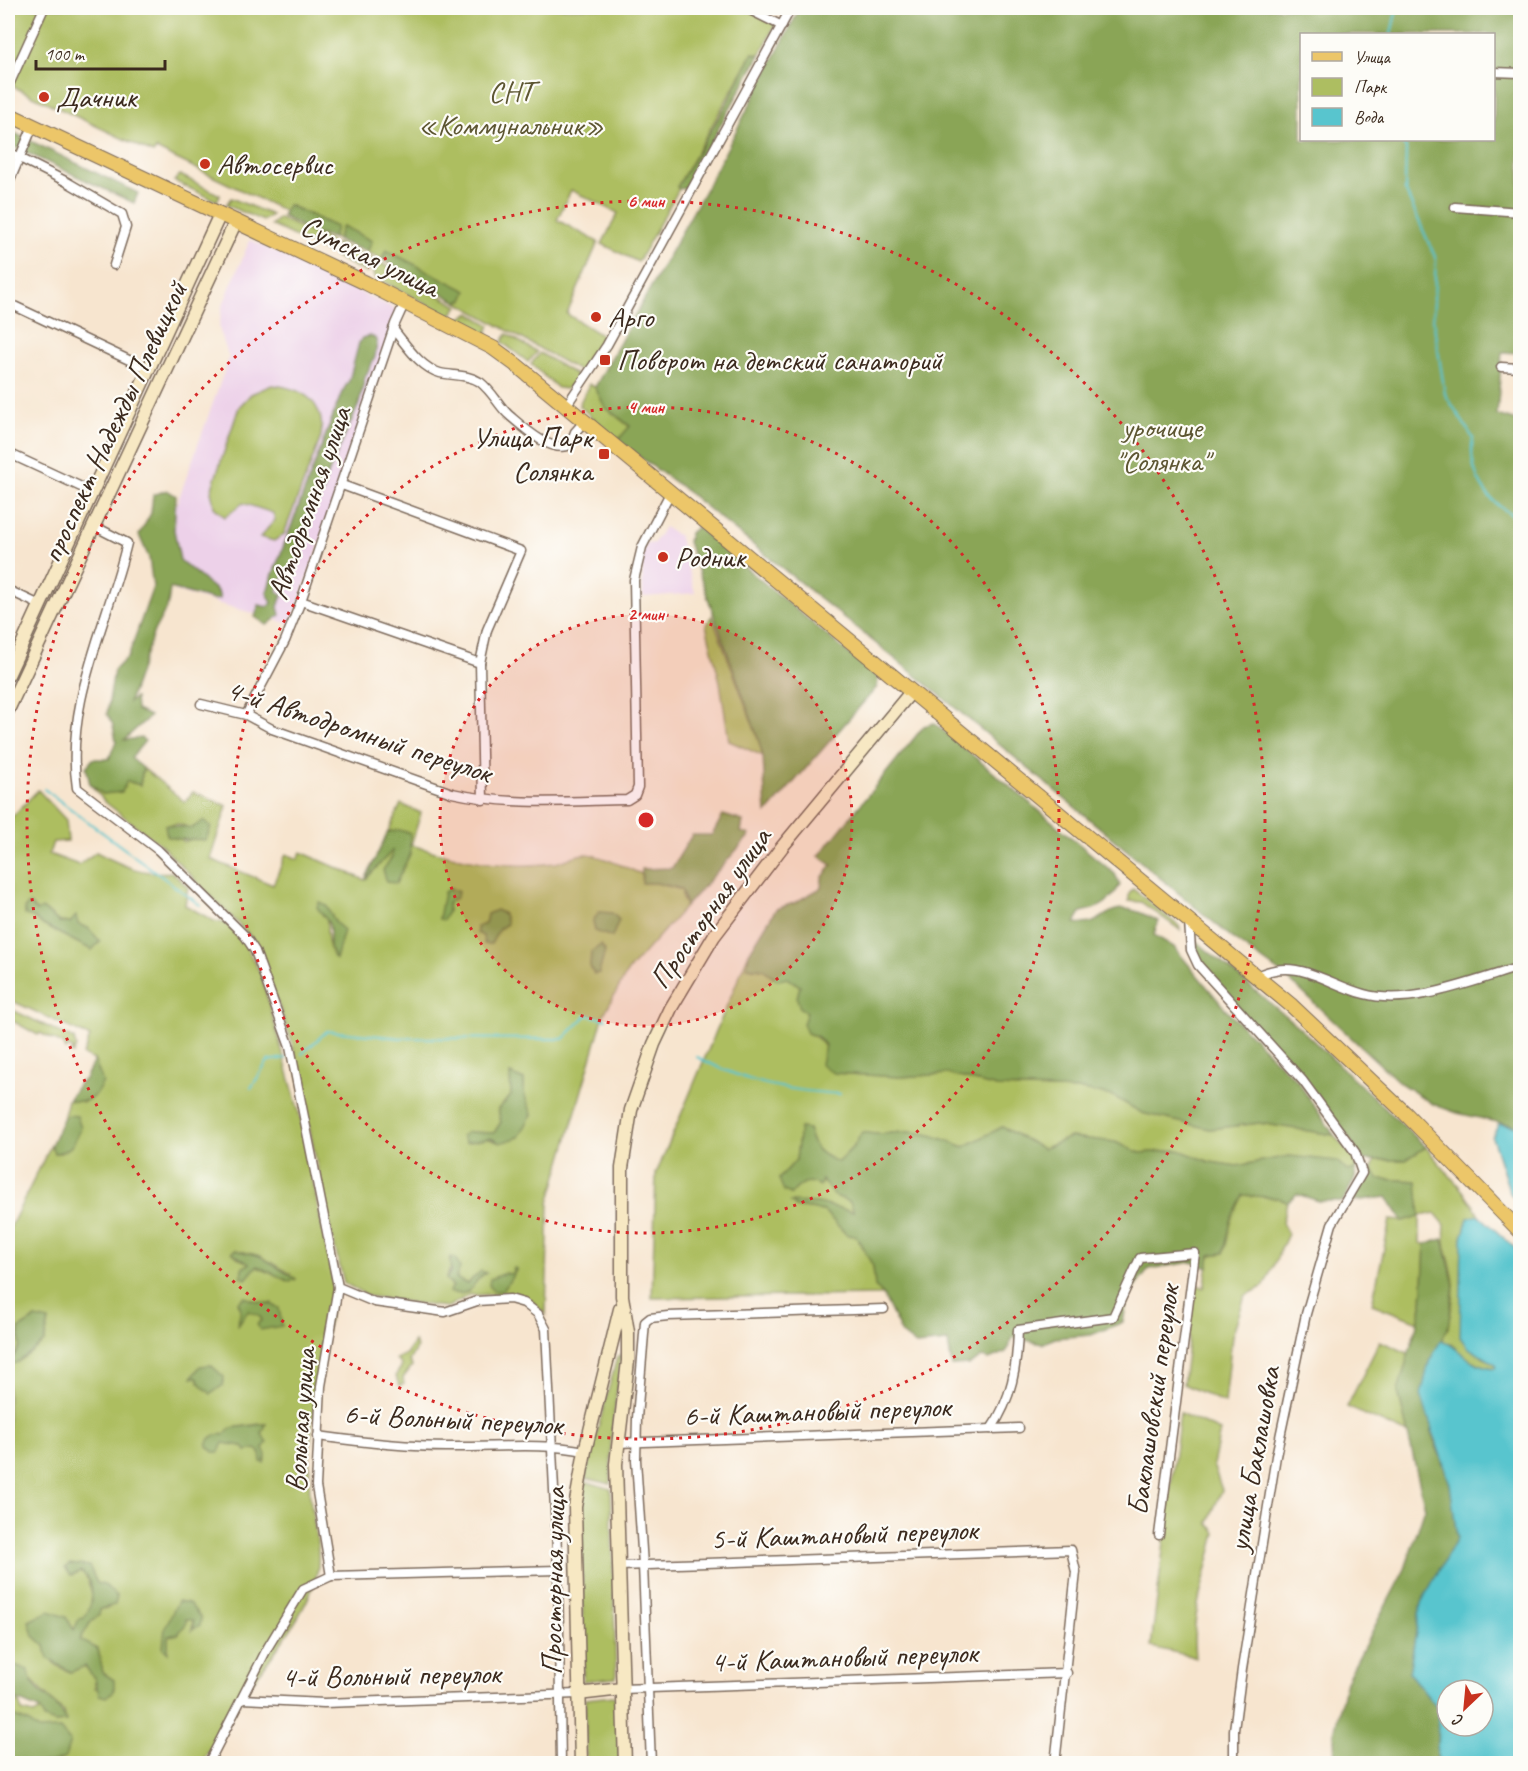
<svg xmlns="http://www.w3.org/2000/svg" width="1528" height="1771" viewBox="0 0 1528 1771" font-family="Caveat,sans-serif">
	<style>
		.built { fill: #edd1e9 }
		.green { fill: #adbe61; stroke: #747440; stroke-width: 1.5; fill-rule: evenodd }
		.forest { fill: #8aa557; stroke: #62683a; stroke-width: 1.5; fill-rule: evenodd }
		.water { fill: #58c5ce; stroke: #4a7876; stroke-width: 1.5; fill-rule: evenodd }
		.lines { fill: none; stroke-linecap: round; stroke-linejoin: round }
		.stream { stroke: #58c5ce; stroke-width: 2 }
		.minor-casing { stroke: #7d6b5c; stroke-width: 11 }
		.secondary-casing { stroke: #7d6b5c; stroke-width: 15 }
		.primary-casing { stroke: #7d6b5c; stroke-width: 16 }
		.minor { stroke: #fff; stroke-width: 8 }
		.secondary { stroke: #f7e8c3; stroke-width: 12 }
		.primary { stroke: #ecc669; stroke-width: 14 }
		.ring { fill: none; stroke: #d62828; stroke-width: 3; stroke-dasharray: 3 6 }
		.poi-dot { fill: #c8321e; stroke: #fdfcf7; stroke-width: 2 }
		.labels { text-anchor: middle; stroke-width: 4.5; stroke-linejoin: round; paint-order: stroke }
		.park-label { font-size: 30px; fill: #5d5632; stroke: #fdfcf7 }
		.poi-label { font-size: 30px; fill: #3b2a1e; stroke: #fdfcf7; text-anchor: start }
		.street-label { font-size: 30px; fill: #3b2a1e; stroke: #fdfcf7 }
		.centre { fill: #d62828; stroke: #fdfcf7; stroke-width: 3 }
		.ring-label { font-size: 18px; text-anchor: middle; font-weight: bold; fill: #d62828; stroke: #fdfcf7; stroke-width: 4.5; stroke-linejoin: round; paint-order: stroke }
	</style>
	<rect width="100%" height="100%" fill="#fdfcf7"/>
	<filter id="ink" filterUnits="userSpaceOnUse"><feTurbulence type="fractalNoise" baseFrequency=".0167" numOctaves="2"/><feDisplacementMap in="SourceGraphic" scale="12" xChannelSelector="R" yChannelSelector="G"/><feConvolveMatrix kernelMatrix="1 2 1 2 8 2 1 2 1" color-interpolation-filters="sRGB"/></filter>
	<filter id="wash" filterUnits="userSpaceOnUse"><feTurbulence type="fractalNoise" baseFrequency=".008" numOctaves="4" result="noise"/><feDisplacementMap in="SourceGraphic" scale="24" xChannelSelector="R" yChannelSelector="G"/><feGaussianBlur stdDeviation="1.35" result="paint"/><feColorMatrix in="noise" values="0 0 0 0 0 0 0 0 0 0 0 0 0 0 0 0 0 1.4 0 .05"/><feComposite in="paint" operator="in"/></filter>
	<g filter="url(#wash)">
		<rect width="100%" height="100%" fill="#f7e5cf"/>
		<g class="built">
			<path d="M250 240 402 312 291 624 175 591 170 561V523L229 358 219 328 222 307Z"/>
			<path d="M664 527 679 536 695 593 643 597 642 555 647 544 654 543Z"/>
		</g>
		<g class="green">
			<path d="M8 8H744L776 23 760 55 753 53 677 187 679 189 638 262 602 244 618 213 571 190 557 220 598 242 567 314 604 337 583 373 457 302 463 299 466 291 383 256 385 261 367 252 372 241 343 226 337 240 333 238 336 227 289 205 286 212 156 149 153 153 8 84Z"/>
			<path d="M180 175 220 195 217 201 174 181Z"/>
			<path d="M231 198 272 215 263 221 226 205Z"/>
			<path d="M279 218 332 242 330 251 327 252 271 225Z"/>
			<path d="M336 243 375 260 367 273 334 256Z"/>
			<path d="M379 262 458 306 450 316 374 277 373 273Z"/>
			<path d="M470 313 490 325 486 334 456 320Z"/>
			<path d="M507 334 537 352 528 362 502 342Z"/>
			<path d="M540 353 578 376V380L566 389 558 388 531 364Z"/>
			<path d="M589 384 595 387 605 407 630 427 617 441 579 405Z"/>
			<path d="M272 385C303 388 326 402 321 437L284 534 274 541 260 537 275 520 273 513 243 503 225 517 214 507 211 491 239 407 251 394Z"/>
			<path d="M712 616 758 738 763 756 729 741 720 682 706 625Z"/>
			<path d="M143 768 185 802 193 792 227 806 210 859 273 885 286 854 298 859 301 852 365 880 392 850 396 883 410 854 399 830 388 832 401 804 421 813 411 845C456 859 506 870 554 863 564 862 575 854 585 854 597 853 628 869 642 874L643 883H656L682 890V899L686 906 628 971 604 1014 549 1203 546 1315 532 1301 511 1294 469 1295 448 1307 435 1306 368 1296 344 1283 329 1224 292 1042 255 941 161 845 105 802 90 784 103 794 127 781 140 785ZM178 824 192 828 194 838 184 842 165 825ZM326 905C336 924 341 938 336 959 324 948 328 920 326 905ZM510 1074 524 1080V1094L532 1115 500 1143 468 1132 494 1133 501 1122 498 1109 511 1096ZM455 1258 459 1267 456 1278 468 1284 473 1278 479 1276 468 1292 459 1294 446 1278Z"/>
			<path d="M38 790 66 820 68 841 53 842 49 854 79 865 96 852C124 866 140 875 172 872L188 887 185 905 214 921 225 923 242 939 261 975 300 1116 333 1283C333 1307 326 1331 322 1355 314 1400 307 1450 310 1496 312 1520 323 1553 316 1577 304 1622 254 1676 229 1716 219 1731 211 1748 202 1763H52L65 1758 28 1722 8 1717V1696L19 1703 22 1711 34 1714 41 1710 55 1723 65 1722 63 1711C46 1699 26 1668 8 1664V1365L18 1362 44 1342 49 1322 36 1318 19 1329 20 1347 8 1362V1232L51 1145 54 1153H61L68 1115 63 1119 68 1100 85 1102 94 1060 83 1055 90 1037 8 999V821ZM44 909 59 922 70 923 80 944 43 925 33 917ZM235 1250 260 1256 291 1274 290 1282 240 1259 233 1253ZM255 1303H272L260 1330 262 1320 259 1314 248 1311 237 1325 241 1310ZM260 1424H266L262 1434 261 1461V1452L256 1449 246 1451 243 1446 223 1443 231 1428ZM89 1566 97 1583 106 1586 109 1608 100 1609 99 1615 90 1623 79 1640 98 1649 103 1673 113 1680 95 1688V1679L85 1666 70 1672C56 1666 49 1661 45 1646 66 1635 102 1617 90 1587 87 1580 87 1576 81 1571L71 1575ZM171 1617 201 1618 192 1630 193 1620 186 1618 178 1634 168 1636V1652L165 1628Z"/>
			<path d="M1133 889 1179 926 1180 930 1141 902 1129 901V894Z"/>
			<path d="M749 953 747 967 763 969 778 980 787 978 800 986 797 998 807 1012V1033C826 1039 828 1054 833 1073L900 1077 948 1074 997 1087 1083 1090 1113 1096 1142 1113 1210 1129 1259 1123 1334 1135 1353 1158 1356 1169 1347 1171 1289 1156 1237 1166 1210 1162 1179 1150 1140 1153 1115 1142 1070 1137 1043 1149 1002 1127 964 1147C944 1139 925 1131 904 1132 887 1133 879 1136 862 1132L854 1146 838 1162C819 1155 813 1148 808 1129L800 1128 796 1160 779 1179 791 1194 803 1182 821 1178 833 1195 850 1202 854 1212 817 1203 796 1207 824 1211 847 1235 856 1236 873 1266 875 1286 883 1295 652 1298 656 1174Z"/>
			<path d="M8 1008 74 1039 76 1047 73 1054 71 1053 73 1049 68 1047 66 1050 63 1044 40 1033 38 1035 11 1020 8 1021Z"/>
			<path d="M1426 1147C1443 1170 1466 1190 1479 1215L1468 1218 1462 1238 1461 1309 1482 1357 1497 1365 1495 1368C1476 1366 1465 1358 1451 1344L1444 1345 1441 1340C1449 1325 1454 1303 1454 1285 1453 1264 1442 1247 1445 1225L1435 1213 1420 1216V1243L1425 1244 1422 1306 1418 1322 1372 1304 1390 1220 1403 1221 1417 1181 1378 1179 1372 1168 1375 1160H1406Z"/>
			<path d="M1243 1195 1278 1198 1287 1202 1282 1223 1288 1234 1264 1286 1245 1296 1232 1336 1225 1403 1183 1384 1189 1335 1187 1329 1195 1284 1204 1288 1210 1255 1224 1253 1232 1217Z"/>
			<path d="M1380 1341 1410 1354 1398 1391 1408 1434 1347 1407Z"/>
			<path d="M414 1342 417 1347 409 1361 412 1366 403 1378 404 1384 399 1386 396 1375 402 1366 396 1359 406 1354Z"/>
			<path d="M621 1355 611 1440V1484L585 1478 617 1357Z"/>
			<path d="M1180 1413 1220 1431 1213 1465 1222 1490 1208 1522 1216 1533C1207 1573 1190 1615 1195 1657L1151 1647Z"/>
			<path d="M584 1481 611 1489 616 1678 583 1681 582 1508Z"/>
			<path d="M613 1696 617 1700 620 1763H586L585 1699Z"/>
		</g>
		<g class="forest">
			<path d="M800 8H1520V353L1502 352 1497 415 1520 422V1127L1457 1113 1433 1104 1400 1083 1286 977 1236 941 930 687 680 486 617 441 630 426 605 407 595 387 708 185ZM1302 34H1494V140H1302Z"/>
			<path d="M753 53 760 55 685 188 679 189 677 187 725 107Z"/>
			<path d="M8 130 138 193 134 203 8 144Z"/>
			<path d="M288 205 336 227 333 238 317 234 282 216Z"/>
			<path d="M342 226 372 241 367 252 337 240Z"/>
			<path d="M386 250 467 291 463 300 457 302 385 261 383 256Z"/>
			<path d="M370 336 375 338 377 343 375 357 365 377 359 404 325 481 324 490 305 525C314 553 282 567 277 591L282 595 278 607 280 615 267 625 255 617 259 605 267 607 272 603 267 593 270 582 342 392 349 381 359 343 362 338Z"/>
			<path d="M167 490 176 496 174 530 180 560 218 592 220 599 213 600 170 588 168 605 154 631 129 702 135 698 136 710 150 716 124 740 141 738 145 741 131 758 143 768 140 785 127 781 122 792 103 794 90 784 86 767 93 759H109L116 741 113 725 107 714 114 670 128 657 153 587 149 558 139 535 151 513 153 495Z"/>
			<path d="M697 527 878 678 877 687 766 814 763 756 758 738 688 542 690 533Z"/>
			<path d="M934 723 1115 874 1120 885C1109 903 1102 908 1081 912L1075 923C1097 927 1100 915 1116 910 1130 906 1146 915 1158 921L1154 935 1174 947 1227 1011 1298 1082 1334 1135 1259 1123 1210 1129 1142 1113 1113 1096 1083 1090 997 1087 948 1074 900 1077 833 1073 821 1064 825 1045 818 1037 807 1033 803 1024 807 1012 800 1008 797 998 800 986 788 978 778 980 763 969 747 967 749 953 776 909 794 903 821 888 822 878 832 865 819 856 924 726Z"/>
			<path d="M723 815 743 821 741 832 750 835 686 906 681 889 656 883H642V869L672 868 692 835H712Z"/>
			<path d="M204 821 211 827 206 840C191 838 183 842 167 836L165 825 192 828Z"/>
			<path d="M399 830 410 833V854L396 883 387 882 383 870 392 857V851L365 880 388 832Z"/>
			<path d="M450 889 458 891 457 897 448 903V912L443 920 439 919 444 892Z"/>
			<path d="M319 902 326 905 336 923 344 930 336 959C326 949 332 937 329 924 327 919 320 912 317 907Z"/>
			<path d="M30 904 36 911 43 909 59 922 70 923 76 916 78 924 88 928 100 941 92 950 43 925 33 917 25 915V907Z"/>
			<path d="M496 910 504 914 507 924 499 929 491 944H484L483 936 477 933V927L485 924 487 914Z"/>
			<path d="M599 912 612 913 619 920 612 937 595 931 593 921Z"/>
			<path d="M1195 940 1301 1029 1426 1147 1406 1160H1363L1347 1135 1199 962Z"/>
			<path d="M601 945 605 951 599 973 594 974 590 966 591 952Z"/>
			<path d="M94 1060 103 1082C94 1100 89 1103 68 1100L80 1082 85 1079Z"/>
			<path d="M510 1074 524 1080V1094L532 1114 519 1137 500 1143 491 1138 466 1143 462 1136 468 1132 494 1133 501 1122 498 1109 511 1096Z"/>
			<path d="M68 1115 77 1116 81 1127C75 1141 72 1153 54 1153L51 1145 63 1119Z"/>
			<path d="M1002 1127 1043 1149 1070 1137 1115 1142 1140 1153 1179 1150 1210 1162 1237 1166 1289 1156 1337 1161 1347 1171 1356 1169 1355 1178 1343 1201H1319L1297 1194 1287 1202 1278 1198 1243 1195 1232 1217 1224 1253 1210 1255 1208 1268 1192 1262 1149 1269 1128 1296 1123 1322 1091 1335 1055 1338 1042 1344 1013 1337 1006 1352 989 1359 982 1357 969 1365 952 1366 948 1342 916 1345 902 1334 883 1295 875 1286 873 1266 856 1236 847 1235 824 1211 796 1207 791 1202 817 1203 854 1212 850 1202 833 1195 822 1179 820 1186C806 1178 801 1184 791 1194L784 1191 779 1179 796 1160 800 1128 808 1129C813 1148 819 1154 838 1162L854 1146 862 1132C879 1136 887 1133 904 1132 925 1131 944 1139 964 1147Z"/>
			<path d="M1372 1168 1378 1179 1417 1181 1420 1216 1403 1221 1387 1197 1352 1201 1364 1175Z"/>
			<path d="M1443 1239 1454 1285 1448 1328 1429 1362 1432 1434 1450 1484 1457 1538 1421 1603 1409 1673 1438 1709 1437 1757 1441 1763 1335 1764 1334 1734 1346 1681 1405 1569 1425 1508 1398 1391 1422 1307 1425 1244Z"/>
			<path d="M235 1250 260 1256 296 1279 290 1282 257 1266 246 1279 241 1276 242 1268 249 1264 232 1252Z"/>
			<path d="M450 1257 455 1258 460 1268 456 1278 467 1284 481 1271 486 1273C470 1281 475 1299 449 1292L453 1286 446 1279 451 1271Z"/>
			<path d="M514 1268 517 1269 503 1291H493L489 1285 490 1279 505 1273 512 1274Z"/>
			<path d="M245 1297C256 1303 269 1301 279 1308L282 1326 260 1330 257 1324 262 1320 259 1315 248 1311 237 1326 241 1310 238 1302Z"/>
			<path d="M36 1318 49 1321 44 1342 18 1362 8 1365 20 1347 19 1329Z"/>
			<path d="M211 1365 224 1377 223 1385 211 1394 200 1384 197 1377 192 1378 200 1366Z"/>
			<path d="M266 1424 262 1434 267 1443 263 1448 266 1455 264 1463 261 1462 260 1452 256 1449 246 1451 243 1446 223 1443 219 1452H213L207 1446C209 1436 214 1435 224 1434L231 1428Z"/>
			<path d="M69 1564 89 1566 97 1583 106 1586 117 1597 115 1605 100 1609 99 1615 90 1623 80 1640 98 1649 103 1673 114 1680V1691L106 1697 99 1695 95 1679 85 1666 71 1672 48 1659 45 1646 33 1635 29 1621 49 1611 66 1617 74 1630 79 1619 84 1618C94 1603 96 1585 81 1571L71 1575 65 1568Z"/>
			<path d="M178 1601 189 1603 201 1618 200 1625 191 1631 194 1626 193 1620 186 1619V1624L178 1634 168 1636V1653L163 1648 165 1628Z"/>
			<path d="M10 1663 28 1670C30 1693 60 1700 66 1722L55 1723 44 1719 41 1710 8 1696V1683L10 1682 8 1679V1664Z"/>
			<path d="M10 1715 28 1722 39 1730 60 1729 70 1741 65 1758 52 1763 8 1762V1717Z"/>
		</g>
		<g class="water">
			<path d="M1499 1124 1520 1127V1204L1510 1193 1492 1137Z"/>
			<path d="M1479 1215 1520 1253V1763H1441L1437 1757 1438 1709 1409 1673 1421 1603 1457 1538 1450 1484 1421 1395 1429 1362 1441 1340C1463 1349 1466 1365 1495 1368L1497 1365 1467 1347 1460 1337 1462 1238 1468 1218ZM1447 1690H1483V1726H1447Z"/>
		</g>
		<g class="lines">
			<g class="stream">
				<path d="M1391 34 1397 8"/>
				<path d="M1399 140 1406 148 1405 190 1436 259 1433 319 1445 394 1473 438C1467 472 1487 505 1520 518"/>
				<path d="M44 789 200 905"/>
				<path d="M302 1054 327 1031 401 1038 563 1039 587 1015 606 1019"/>
				<path d="M697 1057C749 1084 782 1090 840 1094"/>
				<path d="M251 1088 268 1061 286 1058"/>
			</g>
		</g>
	</g>
	<g filter="url(#ink)">
		<g class="lines">
			<g class="minor-casing">
				<g id="minor">
					<path d="M746 8 782 26"/>
					<path d="M1494 72 1520 73"/>
					<path d="M8 87 44 8"/>
					<path d="M8 152 67 182 122 214 126 227 114 265"/>
					<path d="M8 185 33 126"/>
					<path d="M1455 207 1520 212"/>
					<path d="M8 303 148 369"/>
					<path d="M393 329C405 343 420 368 440 373 453 376 468 374 480 382 494 393 499 407 510 416 524 428 552 454 570 445L575 432 584 422"/>
					<path d="M1501 367 1520 368"/>
					<path d="M566 406 607 345 791 8"/>
					<path d="M8 453 92 492"/>
					<path d="M342 485 521 551 487 630 480 663"/>
					<path d="M94 526 127 543C108 622 64 705 77 788L158 850 245 936 255 951 290 1047 338 1287 374 1302 445 1312 477 1301 510 1299 524 1303 538 1314 546 1329 558 1570 561 1764"/>
					<path d="M8 590 40 605"/>
					<path d="M301 601 480 663 483 800"/>
					<path d="M201 704 246 715 272 729 452 793C510 806 568 801 627 800L635 795 638 787 634 580 642 547 670 493"/>
					<path d="M246 715 285 641 301 601 395 324 405 302"/>
					<path d="M1189 922 1191 950 1198 965 1303 1081 1355 1152 1362 1173 1332 1224 1306 1314 1276 1456 1242 1669 1234 1730V1764"/>
					<path d="M1257 976C1297 956 1326 984 1364 994 1411 1007 1475 980 1520 967"/>
					<path d="M991 1429C1012 1399 1017 1366 1018 1330L1113 1317 1140 1258 1195 1253 1159 1535"/>
					<path d="M318 1436C361 1442 404 1447 447 1447 493 1448 540 1442 585 1451"/>
					<path d="M617 1443 1019 1428"/>
					<path d="M620 1566 1071 1550 1076 1572 1055 1764"/>
					<path d="M331 1576 316 1486 321 1386 338 1287"/>
					<path d="M622 1689 1067 1673"/>
					<path d="M242 1699 324 1703 578 1694"/>
					<path d="M208 1764 268 1647 303 1589 331 1576 558 1570"/>
					<path d="M651 1764 643 1565 636 1460 637 1418 645 1322 650 1318 668 1316 884 1309"/>
				</g>
			</g>
			<g class="secondary-casing">
				<g id="secondary">
					<path d="M8 675 220 214"/>
					<path d="M8 710 236 221"/>
					<path d="M578 1694 622 1689"/>
					<path d="M581 1764 575 1507 585 1451 620 1309"/>
					<path d="M625 1764 616 1464 628 1361V1332L622 1296V1168L631 1110 654 1044 671 1008 714 936 782 847 911 692"/>
				</g>
			</g>
			<g class="primary-casing">
				<path id="primary" d="M8 114 366 283 493 348 515 364 1292 1006 1405 1113 1520 1231"/>
			</g>
			<use href="#minor" class="minor"/>
			<use href="#secondary" class="secondary"/>
			<use href="#primary" class="primary"/>
		</g>
	</g>
	<circle cx="646" cy="820" r="206" fill="#d62828" fill-opacity=".12"/>
	<g class="ring">
		<circle cx="646" cy="820" r="206"/>
		<circle cx="646" cy="820" r="413"/>
		<circle cx="646" cy="820" r="619"/>
	</g>
	<g class="poi-dot">
		<circle cx="44" cy="97" r="6"/>
		<circle cx="205" cy="164" r="6"/>
		<circle cx="596" cy="317" r="6"/>
		<rect x="599" y="354" width="12" height="12" rx="3"/>
		<rect x="598" y="448" width="12" height="12" rx="3"/>
		<circle cx="663" cy="557" r="6"/>
	</g>
	<g class="labels">
		<g class="park-label">
			<text x="511" y="101">СНТ<tspan x="511" dy="34">«Коммунальник»</tspan></text>
			<text x="1162" y="437">урочище<tspan x="1162" dy="34">"Солянка"</tspan></text>
		</g>
		<g class="poi-label">
			<text x="56" y="107">Дачник</text>
			<text x="217" y="174">Автосервис</text>
			<text x="608" y="327">Арго</text>
			<text x="617" y="370">Поворот на детский санаторий</text>
			<text x="592" y="447" text-anchor="end">Улица Парк<tspan x="592" dy="34">Солянка</tspan></text>
			<text x="675" y="567">Родник</text>
		</g>
		<g class="street-label">
			<text transform="translate(370 256) rotate(26)" y="10">Сумская улица</text>
			<text transform="translate(114 422) rotate(-65)" y="10">проспект Надежды Плевицкой</text>
			<text transform="translate(309 503) rotate(-71)" y="10">Автодромная улица</text>
			<text transform="translate(359 731) rotate(18)" y="10">4-й Автодромный переулок</text>
			<text transform="translate(710 908) rotate(-55)" y="10">Просторная улица</text>
			<text transform="translate(1153 1400) rotate(-82)" y="10">Баклашовский переулок</text>
			<text transform="translate(817 1411) rotate(-2)" y="10">6-й Каштановый переулок</text>
			<text transform="translate(453 1419) rotate(3)" y="10">6-й Вольный переулок</text>
			<text transform="translate(300 1420) rotate(-86)" y="10">Вольная улица</text>
			<text transform="translate(1254 1459) rotate(-80)" y="10">улица Баклашовка</text>
			<text transform="translate(844 1534) rotate(-2)" y="10">5-й Каштановый переулок</text>
			<text transform="translate(553 1581) rotate(-89)" y="10">Просторная улица</text>
			<text transform="translate(844 1657) rotate(-2)" y="10">4-й Каштановый переулок</text>
			<text transform="translate(391 1675) rotate(-1)" y="10">4-й Вольный переулок</text>
		</g>
	</g>
	<circle cx="646" cy="820" r="9" class="centre"/>
	<g class="ring-label">
		<text x="646" y="207">6 мин</text>
		<text x="646" y="413">4 мин</text>
		<text x="646" y="620">2 мин</text>
	</g>
	<rect width="1528" height="1771" fill="none" stroke="#fdfcf7" stroke-width="30"/>
	<rect x="1300" y="33" width="195" height="108" fill="#fdfcf7" stroke="#afa8a0" stroke-width="1.5"/>
	<rect x="1312" y="52" width="30" height="9" fill="#ecc669" stroke="#afa8a0" stroke-width="1.5"/>
	<text x="1354" y="63" font-size="18" fill="#3b2a1e">Улица</text>
	<rect x="1312" y="78" width="30" height="18" fill="#adbe61" stroke="#afa8a0" stroke-width="1.5"/>
	<text x="1354" y="93" font-size="18" fill="#3b2a1e">Парк</text>
	<rect x="1312" y="108" width="30" height="18" fill="#58c5ce" stroke="#afa8a0" stroke-width="1.5"/>
	<text x="1354" y="123" font-size="18" fill="#3b2a1e">Вода</text>
	<g transform="translate(1465 1708) rotate(206)"><circle r="28" fill="#fdfcf7" stroke="#afa8a0" stroke-width="1.5"/>
	<path d="M0-4.5L10 22L0 15L-10 22Z" fill="#c8321e"/>
	<text y="-9" font-size="16" font-weight="bold" text-anchor="middle" fill="#3b2a1e">С</text>
	</g>
	<path d="M36 60v9h129v-9" fill="none" stroke="#3b2a1e" stroke-width="3"/>
	<text x="45" y="60" font-size="18" fill="#3b2a1e" stroke="#fdfcf7" stroke-width="4.5" paint-order="stroke">100 m</text>
</svg>
